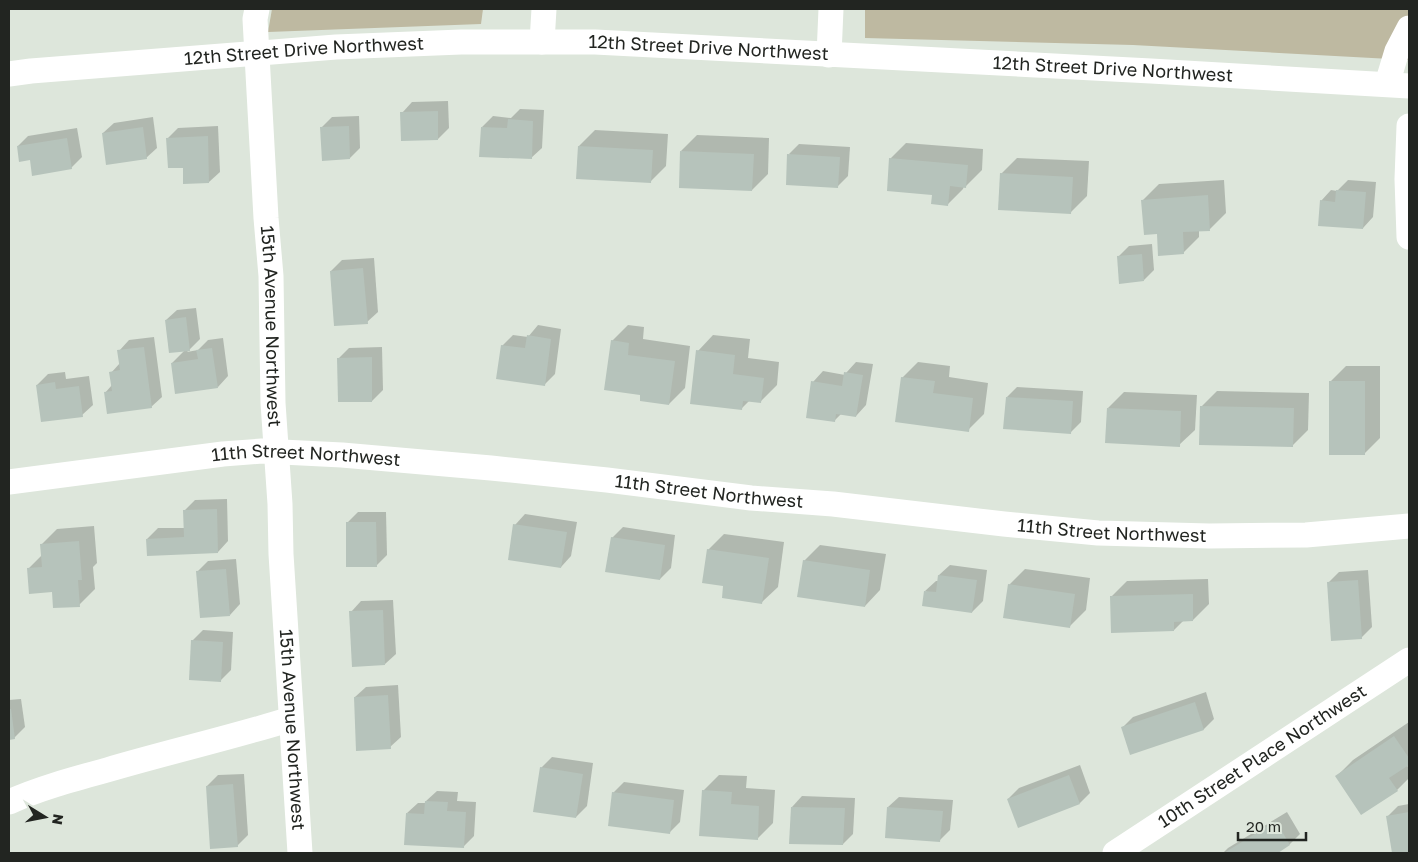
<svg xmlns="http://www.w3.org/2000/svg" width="1418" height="862" viewBox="0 0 1418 862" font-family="'Golos Text',sans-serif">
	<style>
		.green { fill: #beb9a1 }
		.shadow { fill: #0003 }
		.building { fill: #b6c3bb }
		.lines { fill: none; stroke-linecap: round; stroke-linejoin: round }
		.minor { stroke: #fff; stroke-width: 25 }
		.labels { text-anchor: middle; stroke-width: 4.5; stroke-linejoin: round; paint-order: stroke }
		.street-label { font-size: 18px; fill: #222521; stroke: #dde6db }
	</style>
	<rect width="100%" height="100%" fill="#dde6db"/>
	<g class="green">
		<path d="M272 9H483L481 24 268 32Z"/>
		<path d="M865 9H1409V60L1133 45 865 38Z"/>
	</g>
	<g class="shadow">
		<path d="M448 101 449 128 438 139 402 113 412 102Z"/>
		<path d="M520 109 544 110 542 148 531 158 482 127 493 116 511 118Z"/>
		<path d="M359 116 360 148 350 158 321 128 332 117Z"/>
		<path d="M153 117 157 148 146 158 103 133 114 123Z"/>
		<path d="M218 126 220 172 209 182 184 167 168 138 178 128Z"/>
		<path d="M77 128 82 157 71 168 31 159 18 146 28 136Z"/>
		<path d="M595 130 668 134 666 166 650 182 577 178 579 146Z"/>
		<path d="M697 135 769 138 768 174 752 190 681 151Z"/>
		<path d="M906 143 983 149 982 170 966 186H964L963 189 948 204 890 159Z"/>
		<path d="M799 144 850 147 848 176 837 187 789 154Z"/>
		<path d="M1017 158 1089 161 1087 196 1071 212 1001 174Z"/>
		<path d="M1224 180 1226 213 1210 229 1199 230V237L1183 253 1158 233 1143 200 1159 184Z"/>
		<path d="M1348 180 1376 182 1373 217 1363 228 1321 201 1331 190 1337 191Z"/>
		<path d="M1152 244 1154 270 1144 280 1118 257 1129 246Z"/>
		<path d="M374 258 378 312 367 322 331 271 342 260Z"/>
		<path d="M196 308 200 339 187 352 198 350 208 340 223 338 228 376 218 387 172 363 185 350 166 320 177 310Z"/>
		<path d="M538 325 561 329 555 374 544 385 502 346 513 335 528 337Z"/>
		<path d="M628 325 644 327 643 339 690 346 685 388 669 404 642 394 612 341Z"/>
		<path d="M713 335 750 339 748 358 779 362 777 385 761 401 750 400 741 409 698 351Z"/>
		<path d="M154 337 162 397 151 407 105 393 112 385 111 373 120 363 119 351 129 340Z"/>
		<path d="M382 347 383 390 372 401 338 359 349 348Z"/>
		<path d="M856 362 873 364 866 405 856 416 841 414 834 421 813 382 823 371 845 375 846 373Z"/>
		<path d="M918 362 950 366 949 377 988 383 984 414 968 430 902 378Z"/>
		<path d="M1346 366H1380V438L1364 454 1331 381Z"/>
		<path d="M65 372 66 379 89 376 93 405 82 415 37 385 48 374Z"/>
		<path d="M1017 387 1083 391 1081 422 1070 433 1007 397Z"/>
		<path d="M1217 391 1309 393 1308 430 1292 446 1201 407Z"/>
		<path d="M1124 392 1197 395 1195 430 1179 445 1108 408Z"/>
		<path d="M227 499 228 541 218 552 147 539 158 528H185L184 511 195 500Z"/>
		<path d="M358 512H386L387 555 376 566 347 523Z"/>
		<path d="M525 514 577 522 571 556 561 567 515 525Z"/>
		<path d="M94 526 97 563 93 567 95 589 79 605 54 591 28 569 42 555 41 545 57 529Z"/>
		<path d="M623 527 675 535 671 568 660 579 612 538Z"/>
		<path d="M724 534 784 542 778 587 762 602 725 585 708 550Z"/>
		<path d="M820 545 886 554 880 590 865 606 804 561Z"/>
		<path d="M236 559 240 604 230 615 197 572 208 561Z"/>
		<path d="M950 565 987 570 983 601 972 612 925 591 936 581H938L939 575Z"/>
		<path d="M1025 569 1090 578 1086 610 1070 626 1009 585Z"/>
		<path d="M1368 570 1372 627 1361 638 1328 583 1339 572Z"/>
		<path d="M1208 579 1209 604 1193 620H1184L1174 630 1111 597 1127 581Z"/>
		<path d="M393 600 396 654 385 664 351 612 361 601Z"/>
		<path d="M203 630 233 632 231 670 221 680 192 641Z"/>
		<path d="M398 685 401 737 390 747 355 697 366 687Z"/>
		<path d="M1206 692 1214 719 1204 729 1123 727 1133 717Z"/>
		<path d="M21 699 25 727 14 738 9 739V700Z"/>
		<path d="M1409 722V763L1407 765 1409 769V778L1397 790 1337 776 1353 760Z"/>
		<path d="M552 757 593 763 587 806 576 817 541 768Z"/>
		<path d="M1080 765 1090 793 1080 803 1008 799 1019 788Z"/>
		<path d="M244 774 248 835 237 846 207 786 218 775Z"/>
		<path d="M719 775 747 776 746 788 775 790 773 823 757 839 703 791Z"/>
		<path d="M624 782 684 790 680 822 670 832 613 793Z"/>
		<path d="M437 791 458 792 457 801 476 802 474 836 463 847 407 813 418 803H426V801Z"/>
		<path d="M802 796 855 798 853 834 843 844 792 807Z"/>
		<path d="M899 797 953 800 950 830 940 840 888 807Z"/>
		<path d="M1409 804V853H1394L1387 817 1398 806Z"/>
		<path d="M1287 812 1300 834 1290 844 1275 853H1223L1228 848Z"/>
	</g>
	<g class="building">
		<path d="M438 111V140L401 141 400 112Z"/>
		<path d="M508 119 533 121 532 159 479 157 481 127 507 128Z"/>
		<path d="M349 126 350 159 322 161 320 127Z"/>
		<path d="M143 127 147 159 106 165 102 133Z"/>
		<path d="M208 136 209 183 183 184V168H168L166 138Z"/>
		<path d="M67 138 72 169 32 176 30 160 19 162 17 146Z"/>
		<path d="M578 146 653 150 651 183 576 179Z"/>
		<path d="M680 151 754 154 752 191 679 188Z"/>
		<path d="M787 154 840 157 838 188 786 185Z"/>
		<path d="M889 158 968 165 966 188 950 186 948 206 931 204 932 195 887 191Z"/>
		<path d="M1000 173 1073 177 1071 214 998 210Z"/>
		<path d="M1336 190 1366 192 1363 229 1318 226 1320 200 1335 202Z"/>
		<path d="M1208 195 1210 231 1183 232 1184 254 1158 256 1157 234 1144 235 1141 200Z"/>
		<path d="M1142 254 1144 281 1119 284 1117 256Z"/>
		<path d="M363 268 368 324 334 326 330 271Z"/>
		<path d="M186 317 190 351 169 353 165 320Z"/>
		<path d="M527 335 551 339 545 386 496 379 501 345 525 348Z"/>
		<path d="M611 340 629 343 628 355 675 361 669 405 640 401V395L604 390Z"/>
		<path d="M144 347 152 408 107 414 104 392 112 391 109 372 120 370 117 350Z"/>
		<path d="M212 348 218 388 175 394 171 363 198 359 196 350Z"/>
		<path d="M696 350 735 355 733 374 764 378 761 403 743 401 742 410 690 404Z"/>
		<path d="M372 357V402H338L337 358Z"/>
		<path d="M844 372 863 375 856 417 836 414 835 422 806 418 811 381 842 386Z"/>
		<path d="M901 377 935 381 933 393 973 398 969 432 895 422Z"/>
		<rect x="1329" y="381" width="36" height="74"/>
		<path d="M55 382 56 389 79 386 83 417 41 422 36 385Z"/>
		<path d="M1006 397 1073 401 1071 434 1003 429Z"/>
		<path d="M1200 406 1294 408 1293 447 1199 445Z"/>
		<path d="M1107 408 1181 411 1180 447 1105 443Z"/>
		<path d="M217 509 218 553 147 556 146 539 184 537 183 510Z"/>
		<path d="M346 522H376L377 567H346Z"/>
		<path d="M513 524 567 532 561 568 508 560Z"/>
		<path d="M611 537 665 545 660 580 605 572Z"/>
		<path d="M79 541 82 580H78L80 607 53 608 52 592 29 594 27 568 42 567 40 544Z"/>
		<path d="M707 549 769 558 762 604 722 598 723 586 702 583Z"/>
		<path d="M803 560 870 570 865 607 797 597Z"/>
		<path d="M226 569 230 616 200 618 196 571Z"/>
		<path d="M938 575 977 580 972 613 922 606 924 591 936 592Z"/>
		<path d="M1358 580 1362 639 1331 641 1327 582Z"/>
		<path d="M1008 584 1075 594 1070 628 1003 618Z"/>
		<path d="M1193 594V621L1174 622V631L1111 633 1110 596Z"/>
		<path d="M383 610 385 665 352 667 349 611Z"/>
		<path d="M191 640 223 642 221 682 189 680Z"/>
		<path d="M388 695 391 749 356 751 354 697Z"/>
		<path d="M1195 702 1204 730 1130 755 1121 727Z"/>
		<path d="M9 709H11L15 739 9 740Z"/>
		<path d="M1394 736 1409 758V765L1389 778 1398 791 1361 815 1335 776Z"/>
		<path d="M540 767 583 774 576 818 533 812Z"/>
		<path d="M1069 775 1080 804 1018 828 1007 799Z"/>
		<path d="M233 784 238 847 210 849 206 786Z"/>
		<path d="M702 790 732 792 731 804 759 806 758 840 699 836Z"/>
		<path d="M612 792 674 800 670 834 608 826Z"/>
		<path d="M425 801 448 802 447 811 466 812 464 848 404 845 406 813 424 814Z"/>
		<path d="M791 807 845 808 843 845 789 844Z"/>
		<path d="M887 807 943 811 940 842 885 838Z"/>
		<path d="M1409 812V853H1392L1386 816Z"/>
		<path d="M1276 821 1290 845 1278 853H1224Z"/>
	</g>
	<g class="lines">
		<g class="minor">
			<path id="s1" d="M257 9 255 19 266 218 271 276 273 403 280 504 281 554 300 853"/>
			<path d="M542 42 544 9"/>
			<path d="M829 55 831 9"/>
			<path id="s2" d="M9 74 31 71 336 47 461 42H595L1151 71 1409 86"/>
			<path d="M1387 84 1397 51 1409 28"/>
			<path d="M1409 126 1407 179 1409 237"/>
			<path id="s3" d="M9 482 223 454 262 451 342 455 491 468 607 480 751 498 833 504 1004 524 1098 533 1209 536 1306 535 1409 526"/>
			<path d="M9 802C40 788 74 779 107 770 168 752 230 738 291 719"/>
			<path id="s4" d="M1115 853 1409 660"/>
		</g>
	</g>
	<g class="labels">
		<g class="street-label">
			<text dy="6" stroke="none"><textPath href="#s2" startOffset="701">12th Street Drive Northwest</textPath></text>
			<text dy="6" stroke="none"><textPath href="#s2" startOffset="296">12th Street Drive Northwest</textPath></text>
			<text dy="6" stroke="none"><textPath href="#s2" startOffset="1106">12th Street Drive Northwest</textPath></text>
			<text dy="6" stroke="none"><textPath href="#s1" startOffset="318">15th Avenue Northwest</textPath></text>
			<text dy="6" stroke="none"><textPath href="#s3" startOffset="299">11th Street Northwest</textPath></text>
			<text dy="6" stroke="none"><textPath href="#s3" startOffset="704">11th Street Northwest</textPath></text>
			<text dy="6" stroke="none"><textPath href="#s3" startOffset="1109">11th Street Northwest</textPath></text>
			<text dy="6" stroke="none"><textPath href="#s1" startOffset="722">15th Avenue Northwest</textPath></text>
			<text dy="6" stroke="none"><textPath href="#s4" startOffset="176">10th Street Place Northwest</textPath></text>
		</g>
	</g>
	<rect width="1418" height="862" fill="none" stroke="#222521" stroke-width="20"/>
	<g transform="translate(45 817) rotate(100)" stroke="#dde6db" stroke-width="4" paint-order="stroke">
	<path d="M0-4L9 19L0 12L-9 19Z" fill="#222521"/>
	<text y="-8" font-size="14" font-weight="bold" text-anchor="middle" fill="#222521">N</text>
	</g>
	<path d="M1238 832v8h68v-8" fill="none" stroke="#222521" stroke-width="2.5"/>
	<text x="1246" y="832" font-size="15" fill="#222521" stroke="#dde6db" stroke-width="4" paint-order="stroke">20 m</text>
</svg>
